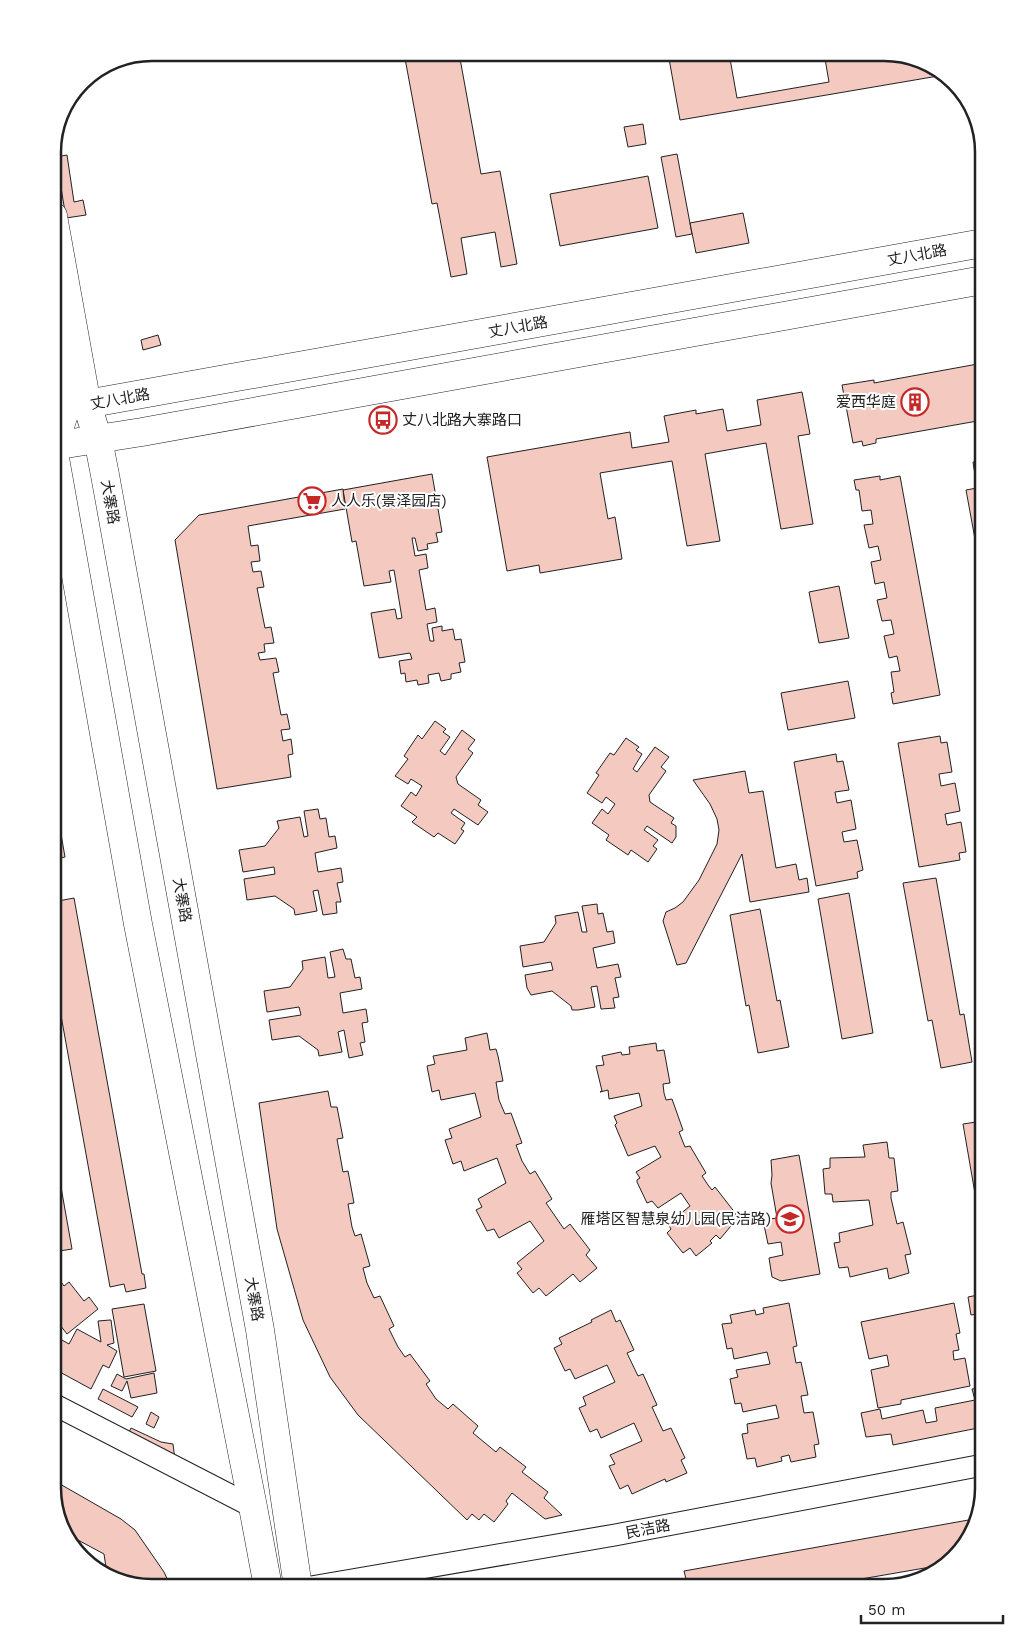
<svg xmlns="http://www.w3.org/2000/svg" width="1036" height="1640" viewBox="0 0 1036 1640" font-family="'Work Sans','Noto Sans SC',sans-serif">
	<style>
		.building { fill: #f3c9c0; stroke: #222 }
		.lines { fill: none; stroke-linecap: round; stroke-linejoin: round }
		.minor-casing { stroke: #222; stroke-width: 23 }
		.major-casing { stroke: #222; stroke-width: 29 }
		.minor { stroke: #fff; stroke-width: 21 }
		.major { stroke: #fff; stroke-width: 28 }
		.labels { text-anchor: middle; stroke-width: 4; stroke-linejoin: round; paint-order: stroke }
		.street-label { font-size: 15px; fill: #222; stroke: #fff }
		.poi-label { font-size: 15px; fill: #222; stroke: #fff; text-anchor: end }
		.rim { fill: none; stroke: #222; stroke-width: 2.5 }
	</style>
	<rect width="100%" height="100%" fill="#fff"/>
	<g class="building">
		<path d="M404 53H459L481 174 500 171 517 264 501 267 495 232 461 238 467 274 451 277 437 203 432 204Z"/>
		<path d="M668 53H729L737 98 829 82 824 53H890L939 69 944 75 680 120Z"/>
		<path d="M643 124 646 144 628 147 624 127Z"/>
		<path d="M677 154 692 234 676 237 661 157Z"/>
		<path d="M67 155 74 202 83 200 86 215 66 218 56 157Z"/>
		<path d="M648 176 658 228 560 246 550 194Z"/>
		<path d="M743 213 749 243 696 253 690 223Z"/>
		<path d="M158 335 161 345 143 350 141 340Z"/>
		<path d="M983 363V420L876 439V443L863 446 862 441 853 443 842 385 874 380V383Z"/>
		<path d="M802 392 810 434 798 436 813 524 781 529 766 443 705 454 720 541 687 546 672 461 600 473 608 519 615 517 622 559 540 573 539 565 507 571 487 457 630 432 632 448 669 442 664 416 696 410V414L723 409 727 431 761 425 757 400Z"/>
		<path d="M983 460V537L975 539 966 490 977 488 973 462Z"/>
		<path d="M432 474 442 532 436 533 438 542 427 544 428 549 418 551 415 538H412L415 556 426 554 428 568 419 570 426 610 435 608 437 622 427 624 430 641H434L432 628 442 626V631L453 629 455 640 461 639 465 662 459 663 461 672 451 674V679L441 681 439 673 428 675 429 683 418 685 417 680 406 682 405 673 401 674 399 661 412 659 410 653 379 658 371 613 395 609 397 619 402 618 394 570 389 571 391 582 364 586 356 541 352 542 343 490Z"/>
		<path d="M880 476V480L900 476 940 695 893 704 891 693 894 692 891 672 900 671 897 656 889 658 884 636 894 634 891 620 882 621 877 600 887 598 884 582 875 584 871 562 881 560 878 546 869 548 864 525 873 524 871 510 862 511 859 490H856L854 480Z"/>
		<path d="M343 489 345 509 248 526 251 546 258 545 260 561 251 562 253 572 261 571 264 587 257 588 265 628 271 627 274 643 264 644 265 652 258 653 260 660 276 658 279 672 273 673 281 715 287 714 290 729 281 730 283 741 291 739 293 754 288 755 291 777 217 789 175 540 199 515Z"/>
		<path d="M839 586 849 638 819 643 809 592Z"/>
		<path d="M848 681 855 718 788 730 781 693Z"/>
		<path d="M435 721 446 729 443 732 450 737 440 751 445 755 462 730 475 740 468 749 473 753 456 777 458 784 481 800 478 805 488 812 478 825 454 809 451 813 465 823 461 829 464 831 455 844 438 833 434 837 412 822 417 817 401 806 411 792 416 796 422 786 411 779 408 784 395 776 408 759 404 756 418 735 422 739Z"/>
		<path d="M940 736 941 743 947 742 952 772 939 774 941 786 955 783 960 811 945 814 947 825 961 822 966 852 959 853 960 860 919 867 898 743Z"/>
		<path d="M626 738 639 747 636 750 642 754 633 769 637 772 655 747 669 757 661 767 666 771 649 795 650 802 674 818 671 823 676 826V837L672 843 647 826 644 830 658 840 653 846 657 849 648 862 631 850 628 855 606 840 609 835 592 823 602 809 608 814 615 804 606 797 602 803 587 793 599 775 596 773 610 753 614 755Z"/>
		<path d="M836 754 837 762 843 761 849 790 835 792 837 803 851 800 856 829 842 832 844 842 857 840 863 870 857 872 858 878 816 886 794 762Z"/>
		<path d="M745 771 749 793 763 791 776 868 796 864 799 880 807 878 809 892 750 902 742 854 686 963 677 965 663 921 666 912 675 908 683 902 699 880 717 844 719 830 717 819 710 804 693 780Z"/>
		<path d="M53 788 65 857 53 860Z"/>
		<path d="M318 809 320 819 326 818 329 837 335 836 337 848 315 853 318 872 341 868 343 882 337 883 341 902H336L337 913 323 915 318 890 313 891 317 911 295 915 294 909 275 896 247 900 244 879 275 874 274 867 243 872 239 850 265 846 279 828 277 821 300 817 304 837 308 836 304 811Z"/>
		<path d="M936 878 960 1015 964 1014 972 1062 941 1068 932 1020 928 1021 903 883Z"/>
		<path d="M849 893 873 1033 842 1039 818 899Z"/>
		<path d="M74 898 142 1274H144L146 1288 126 1292 124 1284 110 1287 53 971V902Z"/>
		<path d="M597 904 598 914 603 913 607 932 613 931 615 943 593 948 597 968 618 964 621 977 615 978 619 997 613 998 615 1008 601 1009 597 986 591 987 595 1007 578 1010H572L571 1006 552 991 531 995 527 988 525 975 553 970 551 962 523 967 520 946 544 942 556 923 555 916 578 912 582 932H587L582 906Z"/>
		<path d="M760 909 777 1001 780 1000 789 1047 758 1053 749 1005 746 1006 730 915Z"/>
		<path d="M343 949 346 959H351L355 978 360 977 362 989 340 993 343 1013 366 1009 368 1022 362 1023 365 1042 360 1043 363 1055 349 1058 344 1030 338 1032 342 1052 319 1056 318 1050 299 1036 272 1040 269 1020 301 1015 299 1007 267 1012 264 991 290 987 303 969 302 961 325 957 328 978 335 977 330 952Z"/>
		<path d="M487 1033 490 1050 496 1049 498 1056 503 1081 496 1082 499 1100 505 1114 511 1113 522 1143 516 1145 522 1161 530 1174 535 1171 552 1199 546 1203 564 1229 570 1224 590 1250 586 1255 597 1268 580 1282 573 1274 546 1296 539 1288 533 1293 517 1273 522 1269 517 1263 544 1241 530 1221 499 1238 494 1229 487 1231 476 1210 482 1207 478 1199 506 1183 497 1158 464 1171 461 1161 453 1164 445 1140 452 1138 449 1129 481 1117 475 1093 441 1100 439 1090 432 1092 427 1066 435 1064 433 1056 467 1050 465 1038Z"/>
		<path d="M656 1043 657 1051 664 1050 670 1083 663 1084 664 1093 666 1100 672 1099 683 1130 679 1132 685 1147 690 1146 706 1173 702 1176 708 1185 712 1190 715 1187 736 1214 734 1216 736 1220 720 1239 716 1235 710 1241 712 1243 696 1256 690 1248 683 1253 667 1233 671 1229 668 1224 690 1206 681 1193 658 1208 652 1201 647 1203 637 1182V1180L640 1178 636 1172 661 1157 655 1146 628 1156 615 1125 617 1123 614 1116 642 1106 639 1093 609 1099 608 1090 600 1092 602 1091 596 1066 604 1065 602 1056 621 1052 622 1055 630 1054 629 1047Z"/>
		<path d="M328 1091 331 1107H337L343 1138 337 1139 343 1172 348 1171 354 1203 348 1204 352 1227 355 1236 361 1234 370 1266 363 1268 367 1283 374 1298 380 1296 394 1326 389 1329 398 1347 405 1357 410 1354 430 1381 426 1384 436 1399 448 1409 453 1404 478 1426 473 1433 496 1452 500 1447 526 1467 522 1472 548 1492 544 1498 562 1515 545 1519 512 1493 506 1501 508 1504 494 1522 484 1514 479 1520 472 1514 467 1520 358 1415 330 1377 303 1320 277 1229 259 1103Z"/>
		<path d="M983 1121V1240L963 1124Z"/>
		<path d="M53 1142 72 1249 53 1252Z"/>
		<path d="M887 1142 889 1158H894L898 1191 891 1192V1198L897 1224 903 1222 911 1254 905 1255 909 1273 889 1279 887 1268 850 1277 848 1267 839 1268 834 1243 840 1242 839 1233 873 1225 869 1200 833 1202 832 1194H825L823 1169 830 1168V1158L865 1157 863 1145Z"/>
		<path d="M799 1155 820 1274 781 1281 772 1277 769 1258 783 1255 781 1242 768 1244 763 1220 777 1218 771 1183 772 1175 771 1160Z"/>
		<path d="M56 1275 64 1286 69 1282 84 1301 89 1297 98 1309 67 1334 53 1316V1278Z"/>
		<path d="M983 1294V1313L971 1315 968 1297Z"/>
		<path d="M789 1303 797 1346 793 1347 796 1363 801 1362 808 1395 801 1396 804 1413 813 1412 819 1444 814 1445 816 1457 791 1462 789 1455 781 1457 782 1461 757 1467 755 1458 747 1459 742 1434 748 1433 747 1424 779 1418 776 1405 743 1412 741 1403 735 1404 730 1379 738 1377 736 1370 770 1364 767 1352 734 1359 732 1348 727 1349 722 1324 732 1323 730 1315 755 1310 756 1315 764 1313 763 1308Z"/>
		<path d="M954 1303 960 1333 956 1334 959 1350 953 1351 954 1360 965 1358 970 1386 901 1400V1404L878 1408 871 1370 889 1366 887 1355 869 1359 861 1322Z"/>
		<path d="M144 1304 156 1371 124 1377 112 1309Z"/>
		<path d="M611 1310 616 1322 620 1320 634 1350 627 1353 638 1376 643 1374 657 1405 652 1407 663 1431 671 1428 685 1458 681 1460 687 1473 666 1482 665 1479 632 1494 628 1485 620 1489 609 1466 615 1464 610 1455 642 1441 634 1423 601 1438 597 1429 590 1432 579 1408 586 1405 583 1397 615 1382 607 1365 575 1379 570 1369 565 1371 554 1348 562 1344 559 1338 592 1322 591 1320Z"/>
		<path d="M110 1320H111L114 1343 107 1345 117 1351 109 1368 103 1365 91 1389 58 1371 56 1376 53 1375V1335L69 1344 77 1329 101 1342 98 1321Z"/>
		<path d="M154 1373 157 1393 131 1398 127 1381 122 1391 111 1386 117 1374 126 1379Z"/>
		<path d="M983 1387V1414L975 1416 978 1428 893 1445 891 1434 866 1437 861 1413 880 1409 882 1419 923 1410 926 1423 937 1421 935 1408 975 1400 972 1389Z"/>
		<path d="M103 1389 138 1407 132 1417 98 1399Z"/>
		<path d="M151 1412 159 1417 154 1428 146 1424Z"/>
		<path d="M131 1428 161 1442 173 1444 175 1460 128 1434Z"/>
		<path d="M53 1480 121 1519 135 1530 164 1572 171 1587H146L107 1574 104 1554 63 1532 52 1487Z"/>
		<path d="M974 1519 967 1543 942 1565 815 1587H688L684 1571Z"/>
		<path d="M938 1566V1568L926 1577 924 1569Z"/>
	</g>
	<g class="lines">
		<g class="minor-casing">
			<g id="minor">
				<path d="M53 1404 253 1507"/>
				<path d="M311 1587 615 1535 983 1465"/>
			</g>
		</g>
		<g class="major-casing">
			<g id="major">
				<path d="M53 216 87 405 98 439 105 475 260 1330 298 1587"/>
				<path d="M53 340 66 408 60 426"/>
				<path d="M53 410 983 243"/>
				<path d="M53 446 142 432 983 280"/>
				<path d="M53 447 138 924 253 1507 268 1587"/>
			</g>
		</g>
		<use href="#minor" class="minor"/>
		<use href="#major" class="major"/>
	</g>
	<defs>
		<g id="building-ring" transform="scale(1.4375)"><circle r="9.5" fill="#fff" stroke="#c62828" stroke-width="1.5"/><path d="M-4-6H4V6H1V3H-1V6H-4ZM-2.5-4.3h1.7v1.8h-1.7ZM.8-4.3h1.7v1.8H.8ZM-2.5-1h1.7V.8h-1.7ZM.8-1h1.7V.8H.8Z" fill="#c62828"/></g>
		<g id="bus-ring" transform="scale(1.4375)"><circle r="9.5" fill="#fff" stroke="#c62828" stroke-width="1.5"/><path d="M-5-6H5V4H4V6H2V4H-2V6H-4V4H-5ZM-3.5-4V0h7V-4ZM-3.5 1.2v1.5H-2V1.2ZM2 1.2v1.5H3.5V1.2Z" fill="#c62828"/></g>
		<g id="supermarket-ring" transform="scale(1.4375)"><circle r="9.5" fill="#fff" stroke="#c62828" stroke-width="1.5"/><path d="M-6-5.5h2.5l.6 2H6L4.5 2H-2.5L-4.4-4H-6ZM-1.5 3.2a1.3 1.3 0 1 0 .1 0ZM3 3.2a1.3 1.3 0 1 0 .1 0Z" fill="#c62828"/></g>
		<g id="school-ring" transform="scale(1.4375)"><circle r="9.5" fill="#fff" stroke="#c62828" stroke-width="1.5"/><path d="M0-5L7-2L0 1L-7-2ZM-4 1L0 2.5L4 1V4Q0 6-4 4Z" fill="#c62828"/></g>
	</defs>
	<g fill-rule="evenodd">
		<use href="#building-ring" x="915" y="402"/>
		<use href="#bus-ring" x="383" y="420"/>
		<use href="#supermarket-ring" x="312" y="501"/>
		<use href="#school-ring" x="790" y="1219"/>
	</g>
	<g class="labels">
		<g class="street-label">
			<text transform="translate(917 255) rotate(-10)" y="5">丈八北路</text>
			<text transform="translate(518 327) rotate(-10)" y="5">丈八北路</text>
			<text transform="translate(120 399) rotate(-10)" y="5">丈八北路</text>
			<text transform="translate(110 502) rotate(80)" y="5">大寨路</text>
			<text transform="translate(182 900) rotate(80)" y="5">大寨路</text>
			<text transform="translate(254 1299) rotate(80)" y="5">大寨路</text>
			<text transform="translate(648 1529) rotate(-11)" y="5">民洁路</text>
		</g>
		<g class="poi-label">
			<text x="896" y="407">爱西华庭</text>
			<text x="402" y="425" text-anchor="start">丈八北路大寨路口</text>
			<text x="331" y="506" text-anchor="start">人人乐(景泽园店)</text>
			<text x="771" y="1224">雁塔区智慧泉幼儿园(民洁路)</text>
		</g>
	</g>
	<path d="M0 0H1036V1640H0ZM152 61H884A91 91 0 0 1 975 152V1488A91 91 0 0 1 884 1579H152A91 91 0 0 1 61 1488V152A91 91 0 0 1 152 61Z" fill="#fff" fill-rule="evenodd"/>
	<path class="rim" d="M152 61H884A91 91 0 0 1 975 152V1488A91 91 0 0 1 884 1579H152A91 91 0 0 1 61 1488V152A91 91 0 0 1 152 61Z"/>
	<path d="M861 1615v8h142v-8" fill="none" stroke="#222222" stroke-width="2.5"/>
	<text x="868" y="1615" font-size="15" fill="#222222" stroke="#ffffff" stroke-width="4" paint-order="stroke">50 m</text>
</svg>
